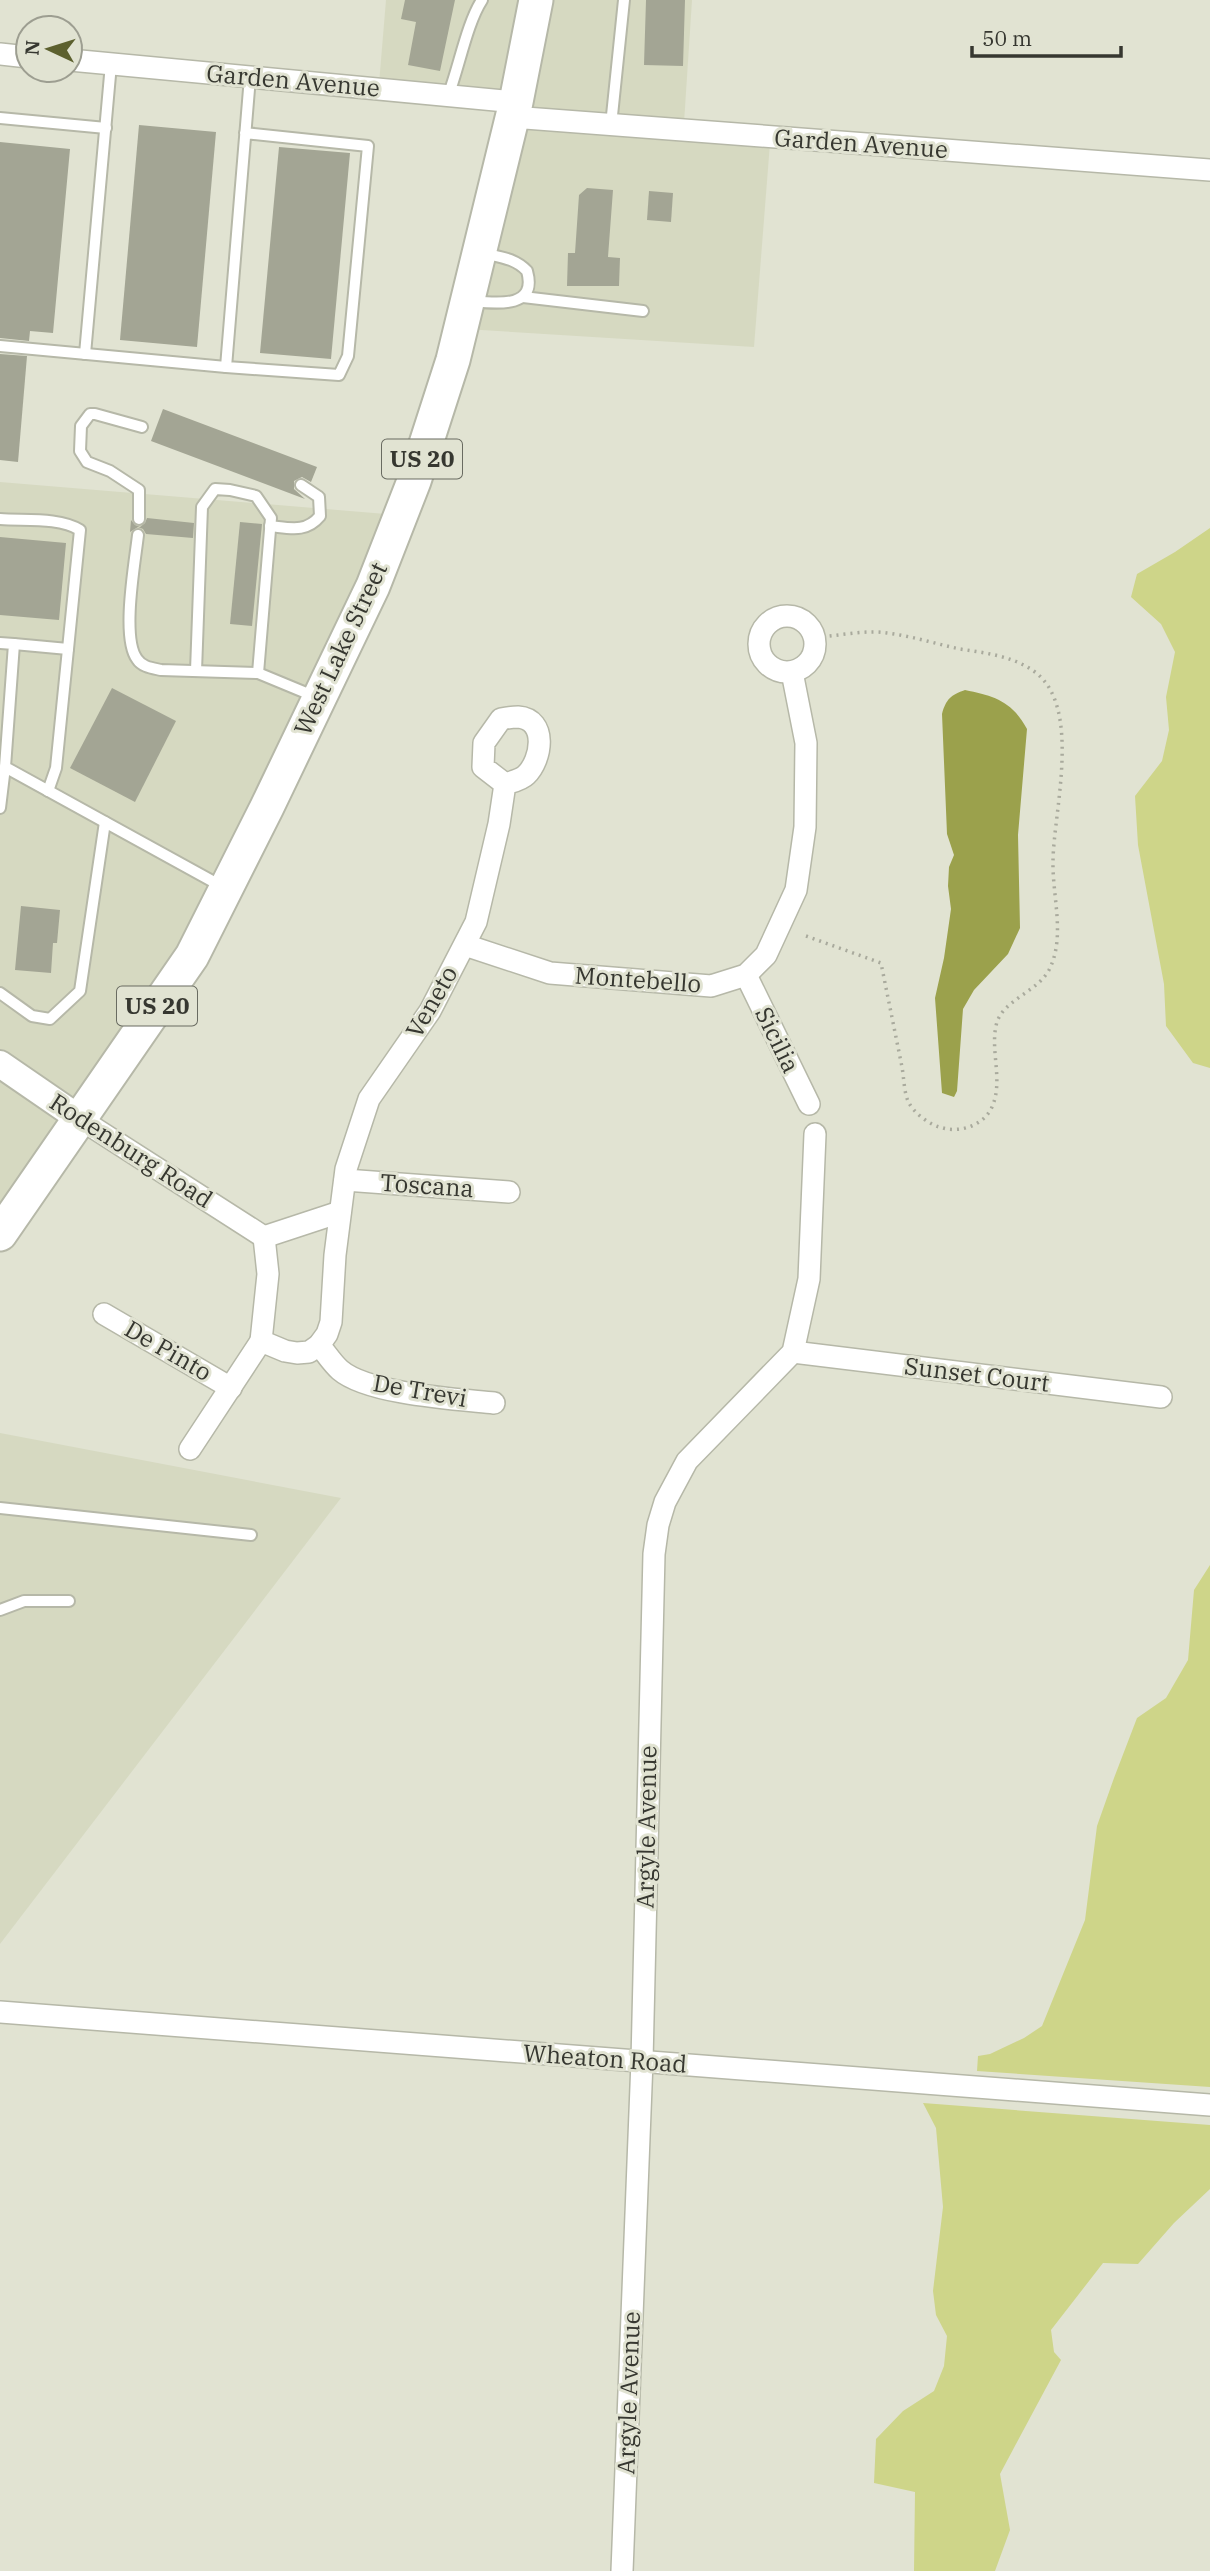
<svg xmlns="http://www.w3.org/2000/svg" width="1210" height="2571" viewBox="0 0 1210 2571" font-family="'IBM Plex Serif',serif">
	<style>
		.built { fill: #d6d9c1 }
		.green { fill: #ced589 }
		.water { fill: #9ba14c }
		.building { fill: #a3a594 }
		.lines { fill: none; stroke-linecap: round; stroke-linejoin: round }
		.service-casing { stroke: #b6b8a8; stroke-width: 14 }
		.minor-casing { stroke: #b6b8a8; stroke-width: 24 }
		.tertiary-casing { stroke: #b6b8a8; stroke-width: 30 }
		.primary-casing { stroke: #b6b8a8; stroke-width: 37 }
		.path { stroke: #a9aa9d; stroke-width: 3.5; stroke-dasharray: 2 5; stroke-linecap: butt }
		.service { stroke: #fff; stroke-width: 10 }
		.minor { stroke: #fff; stroke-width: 21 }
		.tertiary { stroke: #fff; stroke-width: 26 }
		.primary { stroke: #fff; stroke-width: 33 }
		.labels { text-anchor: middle; stroke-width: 6; stroke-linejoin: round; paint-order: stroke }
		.shield { fill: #e1e3d2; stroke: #696b61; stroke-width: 2 }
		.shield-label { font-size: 23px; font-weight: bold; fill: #363730 }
		.street-label { font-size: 24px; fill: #363730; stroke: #e1e3d2 }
	</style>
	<rect width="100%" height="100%" fill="#e1e3d2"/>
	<g class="built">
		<path d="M386 0H529L510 97 379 84Z"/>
		<path d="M542 0H692L684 123 519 112Z"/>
		<path d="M517 123 770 143 754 347 465 329Z"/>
		<path d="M0 482 398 515 187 949 78 1108 0 1055Z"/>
		<path d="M0 1070 72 1121 0 1222Z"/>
		<path d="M0 1433 341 1498 0 1944Z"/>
	</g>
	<g class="green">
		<path d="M1210 528V1068L1193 1063 1166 1026 1164 984 1138 845 1135 796 1162 761 1169 730 1166 697 1175 652 1161 624 1131 597 1137 574 1175 552Z"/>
		<path d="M1210 1565V2087L977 2071 978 2056 990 2054 1024 2038 1042 2026 1085 1920 1097 1826 1114 1778 1137 1718 1166 1698 1188 1660 1194 1590Z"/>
		<path d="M923 2103 1210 2125V2189L1174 2223 1138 2264 1103 2263 1051 2330 1054 2352 1061 2360 1000 2474 1010 2530 995 2571H914L915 2492 874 2483 876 2439 903 2411 934 2391 944 2366 947 2336 936 2315 933 2291 943 2207 936 2128Z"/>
	</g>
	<path class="water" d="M965 690C994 696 1012 701 1027 729L1018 835 1020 928 1008 954 974 990 963 1009 957 1091 954 1097 942 1093 935 998 944 958 951 909 948 886 949 867 954 855 947 834 942 714C946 699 951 695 965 690Z"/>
	<g class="building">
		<path d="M405 0H455L440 71 408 65 416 22 401 19Z"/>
		<path d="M646 0H685L683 66 644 65Z"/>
		<path d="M139 125 216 132 197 347 120 340Z"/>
		<path d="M0 142 70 149 53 333 30 331 29 341 0 338Z"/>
		<path d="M279 147 350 153 331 359 260 353Z"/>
		<path d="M587 188 613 190 608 257 620 258 619 286H567L568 253H575L579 195Z"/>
		<path d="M649 191 673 193 671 222 647 220Z"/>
		<path d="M0 354 27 356 18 462 0 460Z"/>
		<path d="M163 409 317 467 311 482 302 477 294 481V489L305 499 151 441Z"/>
		<path d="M147 518 194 523 193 538 146 534 143 529 138 527 130 532 131 520 135 525 140 527 145 523Z"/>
		<path d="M240 522 262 524 252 626 230 624Z"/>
		<path d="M0 537 66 543 59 620 0 615Z"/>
		<path d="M112 688 176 721 135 802 70 768Z"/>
		<path d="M21 906 60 910 57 943H53L51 973 15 970Z"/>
	</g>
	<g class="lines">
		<g class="service-casing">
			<g id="service">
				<path d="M448 96C459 67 467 23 482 0"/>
				<path d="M0 118 106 128"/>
				<path d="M611 125 624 0"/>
				<path d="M245 133 368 146 348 356 339 375 226 367 250 77"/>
				<path d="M523 297 643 311"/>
				<path d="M470 301C494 303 538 310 527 271 515 258 499 257 483 253"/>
				<path d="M0 346 226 367"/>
				<path d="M85 354 111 64"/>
				<path d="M0 519C24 521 59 517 80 530L56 768 48 791"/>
				<path d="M139 519V490L110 471 87 462 80 451 81 426 90 414H95L142 427"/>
				<path d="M270 526C290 528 306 533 320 516L319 497 301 485"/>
				<path d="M138 535C135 562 121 638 137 659 142 667 152 668 161 670L258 673 316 697"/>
				<path d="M0 643 14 644 5 767 223 887"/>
				<path d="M14 644 68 649"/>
				<path d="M196 671 202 507 215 489 230 490 256 496 271 518 258 673"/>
				<path d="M0 808 5 767"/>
				<path d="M0 993 32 1016 50 1019 80 991 105 822"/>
				<path d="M0 1508 251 1535"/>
				<path d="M0 1610 24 1601H69"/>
			</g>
		</g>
		<g class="minor-casing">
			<g id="minor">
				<path d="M0 54 28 57"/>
				<path d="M70 60 516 102"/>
				<path d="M512 117 1210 170"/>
				<circle cx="787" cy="644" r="28"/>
				<path d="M465 945 550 973 711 986 746 975 766 955 796 890 805 827 806 743 792 672"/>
				<path d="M746 975 809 1104"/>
				<path d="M80 1119 264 1237"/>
				<path d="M345 1180 509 1192"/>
				<path d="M264 1237 340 1212"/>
				<path d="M104 1314 231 1388"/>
				<path d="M261 1341 268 1274 264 1237"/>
				<path d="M319 1345C326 1353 332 1363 340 1370 368 1394 456 1399 494 1403"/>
				<path d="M793 1352 1161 1397"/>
				<path d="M190 1449 261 1341 285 1351 297 1353 309 1352 319 1345 327 1334 331 1322 335 1255 346 1169 369 1099 430 1011 476 922 499 824 505 784C511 782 521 780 526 775 542 760 548 719 518 717 513 717 506 718 501 719L484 743 483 767 505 784"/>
				<path d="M0 2012 1210 2105"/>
				<path d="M622 2571 642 2061 654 1554 658 1525 665 1502 687 1461 793 1352 809 1279 815 1134"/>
			</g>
		</g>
		<g class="tertiary-casing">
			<path id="tertiary" d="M0 1064 80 1119"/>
		</g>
		<g class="primary-casing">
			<path id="primary" d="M0 1234 192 956 267 807 373 586 414 481 453 360 516 102 536 0"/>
		</g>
		<path class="path" d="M806 936 881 963C888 998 895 1032 902 1067 904 1078 904 1094 909 1103 915 1114 931 1126 943 1128 961 1133 984 1125 992 1107 1004 1080 989 1049 997 1022 1005 999 1037 992 1049 970 1066 937 1052 896 1053 860 1054 810 1082 707 1035 672 1013 656 986 653 960 649 936 644 912 636 887 633 869 630 848 634 829 636"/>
		<use href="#service" class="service"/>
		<use href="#minor" class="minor"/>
		<use href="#tertiary" class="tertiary"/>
		<use href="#primary" class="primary"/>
	</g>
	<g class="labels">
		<g class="shield">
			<rect x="382" y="439.5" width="80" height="39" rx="5"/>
			<rect x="117" y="986.5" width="80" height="39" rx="5"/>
		</g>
		<g class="shield-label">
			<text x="422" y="467">US 20</text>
			<text x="157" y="1014">US 20</text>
		</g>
		<g class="street-label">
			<text transform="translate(293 81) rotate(5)" y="8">Garden Avenue</text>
			<text transform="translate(861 144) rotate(4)" y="8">Garden Avenue</text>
			<text transform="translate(341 649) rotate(-65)" y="8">West Lake Street</text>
			<text transform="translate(638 980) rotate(4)" y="8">Montebello</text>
			<text transform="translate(432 1002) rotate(-60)" y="8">Veneto</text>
			<text transform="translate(777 1040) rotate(64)" y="8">Sicilia</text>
			<text transform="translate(131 1151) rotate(33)" y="8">Rodenburg Road</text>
			<text transform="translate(427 1186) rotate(4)" y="8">Toscana</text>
			<text transform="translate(168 1351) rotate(30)" y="8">De Pinto</text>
			<text transform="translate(977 1375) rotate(7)" y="8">Sunset Court</text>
			<text transform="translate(420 1391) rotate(10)" y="8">De Trevi</text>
			<text transform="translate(647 1827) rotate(-89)" y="8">Argyle Avenue</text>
			<text transform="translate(605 2059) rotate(4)" y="8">Wheaton Road</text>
			<text transform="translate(629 2393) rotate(-88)" y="8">Argyle Avenue</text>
		</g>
	</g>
	<g transform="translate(49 49) rotate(274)"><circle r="33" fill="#e1e3d2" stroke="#9d9e91" stroke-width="2"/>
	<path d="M0-5L12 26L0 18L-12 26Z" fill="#5c602e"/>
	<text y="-10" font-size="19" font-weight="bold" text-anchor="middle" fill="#363730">N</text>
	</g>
	<path d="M972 46v10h149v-10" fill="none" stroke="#363730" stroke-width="3.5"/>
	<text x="982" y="46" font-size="21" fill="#363730" stroke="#e1e3d2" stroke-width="5" paint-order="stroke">50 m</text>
</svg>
